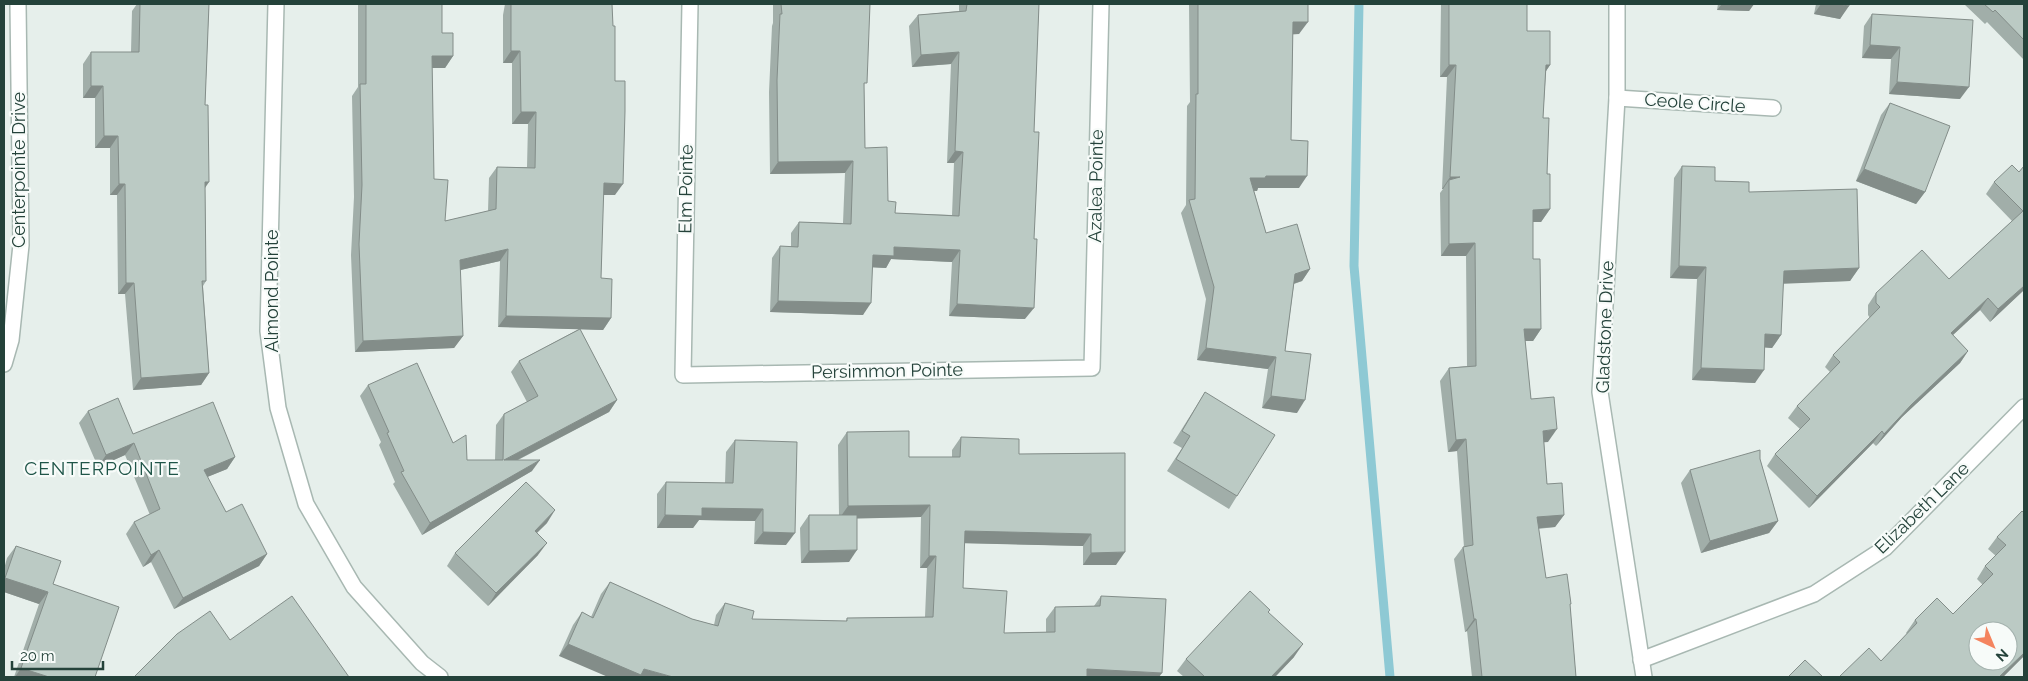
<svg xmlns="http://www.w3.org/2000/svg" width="2028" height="681" viewBox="0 0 2028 681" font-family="Raleway,sans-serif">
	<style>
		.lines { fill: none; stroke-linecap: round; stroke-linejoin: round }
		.stream { stroke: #8ec9d4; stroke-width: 9 }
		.minor-casing { stroke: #a8b8b2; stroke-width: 18 }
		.minor { stroke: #fff; stroke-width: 15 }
		.wall { fill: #a1aea9 }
		.shaded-wall { fill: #838d89 }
		.building { fill: #bbcac4; stroke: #838d89; fill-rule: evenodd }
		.labels { text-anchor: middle; stroke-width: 4.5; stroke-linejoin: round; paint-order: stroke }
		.street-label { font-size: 18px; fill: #24423a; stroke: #f7fbf9 }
		.neighbourhood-label { font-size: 19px; letter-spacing: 1px; fill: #1f5548; stroke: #f7fbf9 }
	</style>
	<rect width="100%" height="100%" fill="#e6efeb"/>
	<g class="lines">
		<path class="stream" d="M1359 4 1354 266 1390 677"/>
		<g class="minor-casing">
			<g id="minor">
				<path d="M276 4 268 331 278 408 306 504 354 587 422 663 440 677"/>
				<path d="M690 4 683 375 1092 368 1101 4"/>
				<path d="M1617 4V98L1600 392 1644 677"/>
				<path d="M1617 98 1773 108"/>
				<path d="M4 364 11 340 21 245 18 4"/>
				<path d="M1641 660 1814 594 1885 548 2024 407"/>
			</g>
		</g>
		<use href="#minor" class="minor"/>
	</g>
	<g class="wall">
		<path d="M137 4H209L205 105V188L206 281 203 286 209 373 201 385 133 390 125 294H118L117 195H110V148H95V98H83V64L91 52H131L132 11Z"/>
		<path d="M358 4H442V33L453 56 445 68H432L434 179 445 221 488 211 489 178 497 167H527L528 124H512V63H503V15L505 4H612L615 195H603L601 278 611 318 603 330 580 329 617 400 609 412 518 460 532 471 422 535 393 484 395 482 379 445 381 442 360 396 368 385 453 443 467 460H495L496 425 504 414 527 402 511 372 519 361 579 329 498 327 500 261 460 270 463 336 454 348 355 352 351 255 354 197 352 96 358 87Z"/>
		<path d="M773 4H878L870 5 864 87 865 148 888 201 895 213 952 215 954 163H947L951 64 912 67 909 26 918 15 959 11V4H1039L1025 319 949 316 952 262 891 259 886 268 872 267 863 315 770 312 772 258 780 246 791 247V233L799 222 843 223 845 173 770 174 769 92 772 26 773 23Z"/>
		<path d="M1189 4H1308L1299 34H1293L1291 140 1299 188H1258L1257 191H1254L1266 233 1310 269 1302 281 1294 284 1285 351 1297 413 1262 408 1268 369 1197 360 1206 299 1181 213 1186 205 1187 106 1190 102Z"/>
		<path d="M1441 4H1527V31L1550 65 1546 71 1543 118 1550 209 1541 222H1533V259L1541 329 1533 341H1525L1531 399 1548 442H1544L1547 484 1564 515 1555 527 1538 529 1546 578 1570 606 1576 677H1472L1467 631 1465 632 1454 559 1463 547H1464L1457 451 1448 452 1440 381 1449 368 1467 366 1466 256H1441L1440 193 1443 189H1442L1447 77H1440Z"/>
		<path d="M1718 4H1754L1749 11 1717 10Z"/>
		<path d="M1816 4H1849L1840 19 1814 14Z"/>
		<path d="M1964 4H2024V60L1987 22 1985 24Z"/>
		<path d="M1872 14 1960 99 1889 94 1891 59 1862 58 1864 26Z"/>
		<path d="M1890 103 1925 192 1916 204 1856 181 1881 115Z"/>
		<path d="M1682 166 1715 181 1749 192 1859 268 1850 281 1783 283 1781 335 1772 348 1765 347 1755 383 1692 380 1697 279 1670 278 1674 178Z"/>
		<path d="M2024 166V290L1990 322 1980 310 1953 335 1968 351 1960 363 1902 417 1876 446 1873 443 1809 508 1767 466 1775 454 1800 429 1788 418 1797 406 1830 372 1825 367 1833 355 1870 318 1868 315V305L1876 293 1949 279 2012 221 1986 194 1994 182 2019 172Z"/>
		<path d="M1205 392 1237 496 1229 509 1167 471 1182 448 1173 443 1197 405Z"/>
		<path d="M88 411 133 434 235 457 227 469 207 477 226 512 267 554 259 566 174 609 151 562 143 567 126 534 134 522 150 515 125 455 98 467 79 423Z"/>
		<path d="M847 432 909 457H952V450L961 437 1019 454 1125 453 1116 565H1083V546L964 543 963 588 1004 633 1046 632V619L1055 607 1094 606 1101 596 1162 673 559 656 573 625 582 612 591 617 601 594 610 582 692 619 714 625 716 615 725 603 752 619 846 621 847 618 925 617 927 568H920L921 517 857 518 849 562 801 563 800 528 809 515H839L838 445Z"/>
		<path d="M735 440 786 545 754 544 755 521 699 520 693 528H657V494L666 482 725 483 726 452Z"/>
		<path d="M1760 459 1778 521 1769 533 1701 553 1681 483 1690 470Z"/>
		<path d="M2024 513V656L2003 677H1839L1881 661 1907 634 1906 633 1915 620 1953 614 1983 585 1977 579 1985 566 1996 556 1988 549 1997 537Z"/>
		<path d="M547 523 537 533 538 555 488 606 447 566 455 553Z"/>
		<path d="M16 546 53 584 95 677H14L39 604 4 592V569L7 558Z"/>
		<path d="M1268 612 1294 657 1275 677H1184L1177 671 1186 659Z"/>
	</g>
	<g class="shaded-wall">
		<path d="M1722 4H1754L1749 11 1717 10Z"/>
		<path d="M1821 4H1836L1849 6 1840 19 1814 14Z"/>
		<path d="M1293 22H1308L1299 34 1284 35Z"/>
		<path d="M1870 45 1900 47 1891 59 1862 58Z"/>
		<path d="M511 51H520L512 63H503Z"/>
		<path d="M959 52 951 64 912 67 921 55Z"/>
		<path d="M432 56H453L445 68H423Z"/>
		<path d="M1449 65H1456L1447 77H1440Z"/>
		<path d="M1546 65H1550L1542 77Z"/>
		<path d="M1897 82 1969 87 1960 99 1889 94Z"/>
		<path d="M91 86H103L95 98H83Z"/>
		<path d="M521 112H536L528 124H512Z"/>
		<path d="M104 136H118L110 148H95Z"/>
		<path d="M955 151 963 152 954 163H947Z"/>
		<path d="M853 161 845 173 770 174 778 162Z"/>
		<path d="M1864 169 1925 192 1916 204 1856 181Z"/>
		<path d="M1266 176H1307L1299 188H1258L1257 191 1242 190 1250 178Z"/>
		<path d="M1450 177H1460L1449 180 1443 189H1442Z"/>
		<path d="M205 182H209L201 194Z"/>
		<path d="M604 183 623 184 615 195H595Z"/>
		<path d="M119 184H125L117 195H110Z"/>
		<path d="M1550 209 1541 222H1524L1533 210Z"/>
		<path d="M1475 243 1466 256H1441L1449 244Z"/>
		<path d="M894 247 960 250 952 262 891 259 886 268 865 267 873 255Z"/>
		<path d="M508 249 500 261 452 272 460 260Z"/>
		<path d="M1679 266 1706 267 1697 279 1670 278Z"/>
		<path d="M1859 268 1850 281 1775 284 1784 271Z"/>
		<path d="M1310 269 1302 281 1286 286 1295 274Z"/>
		<path d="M126 283H134L125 294H118Z"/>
		<path d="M2024 286V290L1990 322 1998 309Z"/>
		<path d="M1988 298 1980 310 1942 345 1951 333Z"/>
		<path d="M778 301 871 303 863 315 770 312Z"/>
		<path d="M957 304 1034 308 1025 319 949 316Z"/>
		<path d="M506 316 611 318 603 330 498 327Z"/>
		<path d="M1524 329H1541L1533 341H1515Z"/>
		<path d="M1765 334 1781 335 1772 348 1756 347Z"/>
		<path d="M463 336 454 348 355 352 363 341Z"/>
		<path d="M1206 348 1276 357 1268 369 1197 360Z"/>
		<path d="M1968 351 1960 363 1902 417 1876 446 1884 434 1911 405Z"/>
		<path d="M1701 368 1764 370 1755 383 1692 380Z"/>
		<path d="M209 373 201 385 133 390 141 378Z"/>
		<path d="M1271 396 1305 400 1297 413 1262 408Z"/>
		<path d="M617 400 609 412 496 471 504 460Z"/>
		<path d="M1557 429 1548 442 1534 443 1543 431Z"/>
		<path d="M1882 431 1873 443 1809 508 1817 496Z"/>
		<path d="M1466 439 1457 451 1448 452 1456 440Z"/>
		<path d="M134 443 125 455 98 467 106 455Z"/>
		<path d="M235 457 227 469 195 482 204 470Z"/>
		<path d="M540 460 532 471 422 535 430 523Z"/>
		<path d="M930 505 921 517 839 519 848 506Z"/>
		<path d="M702 508 763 509 755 521 699 520 693 528H657L665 515Z"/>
		<path d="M555 510 547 523 526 543 535 531Z"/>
		<path d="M1564 515 1555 527 1528 529 1537 517Z"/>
		<path d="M1778 521 1769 533 1701 553 1710 541Z"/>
		<path d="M965 531 1091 534 1083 546 956 543Z"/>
		<path d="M763 532 795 533 786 545 754 544Z"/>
		<path d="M547 543 538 555 488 606 496 593Z"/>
		<path d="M159 550 151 562 143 567 151 555Z"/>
		<path d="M857 550 849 562 801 563 809 551Z"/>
		<path d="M1125 552 1116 565H1083L1091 553Z"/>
		<path d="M267 554 259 566 174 609 183 598Z"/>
		<path d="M929 556H936L927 568H920Z"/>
		<path d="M5 578 48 592 39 604 4 592V580Z"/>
		<path d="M1474 619H1476L1467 631 1465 632Z"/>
		<path d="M568 644 644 669 673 677H608L559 656Z"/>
		<path d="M1303 644 1294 657 1275 677H1271Z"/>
		<path d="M2024 653V656L2003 677H1999Z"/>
		<path d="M21 668 49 677H15Z"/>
		<path d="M1087 669 1162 673 1159 677H1081Z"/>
	</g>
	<g class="building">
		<path d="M140 4H209L205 105H208L209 182H205L206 281H202L209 373 141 378 134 283H126L125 184H119L118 136H104L103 86H91V52H139Z"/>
		<path d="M366 4H442V33H453V56H432L434 179 448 180 445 221 496 209 497 167 535 168 536 112H521L520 51H511V4H612L613 26H615V81H625V111L623 184 604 183 601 278 612 279 611 318 506 316 508 249 460 260 463 336 363 341 359 244 362 185 360 84H366Z"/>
		<path d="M781 4H870L867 83H864L865 148 887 147 888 201 896 202 895 213 959 216 963 152 955 151 959 52 921 55 918 15 966 11 967 4H1039L1034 132H1039L1034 239H1037L1034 308 957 304 960 250 894 247V256L873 255 871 303 778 301 780 246 798 247 799 222 851 224 853 161 778 162 777 80 780 14H782Z"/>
		<path d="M1198 4H1308V22H1293L1291 140 1308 141 1307 176H1266L1265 178H1250L1266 233 1297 224 1310 269 1295 274 1285 351 1311 354 1305 400 1271 396 1276 357 1206 348 1214 287 1189 200 1195 199 1196 94H1198Z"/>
		<path d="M1449 4H1527V31H1550V65H1546L1543 118H1549L1547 174H1550V209L1533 210V259H1540L1541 329H1524L1531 399 1554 397 1557 429 1543 431 1547 484 1562 483 1564 515 1537 517 1546 578 1567 574 1571 604H1570L1576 677H1482L1476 619H1474L1463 547 1473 545 1466 439 1456 440 1449 368 1476 366 1475 243 1449 244V180L1460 177H1450L1456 65H1449Z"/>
		<path d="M1836 4H1849V6Z"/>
		<path d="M1984 4H2024V40L1995 10 1993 12Z"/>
		<path d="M1872 14 1973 20 1969 87 1897 82 1900 47 1870 45Z"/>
		<path d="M1890 103 1950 126 1925 192 1864 169Z"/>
		<path d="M2012 165 2019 172 2024 166V286L1998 309 1988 298 1951 333 1968 351 1911 405 1884 434 1882 431 1817 496 1775 454 1810 419 1797 406 1840 362 1833 355 1880 307 1876 303V293L1922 250 1949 279 2023 211 1994 182Z"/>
		<path d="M1682 166 1715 167V181L1749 182V192L1857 189 1859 268 1784 271 1781 335 1765 334 1764 370 1701 368 1706 267 1679 266Z"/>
		<path d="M580 329 617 400 504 460H540L430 523 401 472 404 471 387 433 389 432 368 385 417 363 453 443 466 435 467 460H503L504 414 538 396 519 361Z"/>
		<path d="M1205 392 1275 435 1237 496 1176 459 1190 436 1182 431Z"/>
		<path d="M118 398 133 434 213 402 235 457 204 470 226 512 242 504 267 554 183 598 159 550 151 555 134 522 160 509 134 443 106 455 88 411Z"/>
		<path d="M909 431V457H960L961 437 1019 439V454L1125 453V552L1091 553V534L965 531 963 588 1007 591 1004 633 1055 632V607L1100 606 1101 596 1166 599 1162 673 1087 669V677H673L644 669 641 675 568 644 582 612 593 618 610 582 692 619 718 626 725 603 754 611 752 619 847 621V618L933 617 936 556H929L930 505 848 506 847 432Z"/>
		<path d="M735 440 797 442 795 533 763 532V509L702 508V516L665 515 666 482 733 483Z"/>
		<path d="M1760 450V459L1778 521 1710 541 1690 470Z"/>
		<path d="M526 482 555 510 535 531 547 543 496 593 455 553Z"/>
		<path d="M2022 511 2024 513V653L1999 677H1839L1869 648 1881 661 1917 623 1915 620 1937 598 1953 614 1993 574 1985 566 2006 545 1997 537ZM1978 631H2008V661H1978Z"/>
		<path d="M809 515H857V550L809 551Z"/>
		<path d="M16 546 61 561 53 584 119 607 95 677H49L21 668 48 592 5 578Z"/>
		<path d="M1250 591 1270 610 1268 612 1303 644 1271 677H1205L1186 659Z"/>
		<path d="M292 596 349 677H134L177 634 210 611 230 640Z"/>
		<path d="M1805 660 1823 677H1788Z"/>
	</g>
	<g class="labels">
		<g class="street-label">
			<text transform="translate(1695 103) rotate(4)" y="6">Ceole Circle</text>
			<text transform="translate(19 170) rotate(-90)" y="6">Centerpointe Drive</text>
			<text transform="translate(1096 186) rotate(-89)" y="6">Azalea Pointe</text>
			<text transform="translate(686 189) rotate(-89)" y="6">Elm Pointe</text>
			<text transform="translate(272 291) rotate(-90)" y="6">Almond Pointe</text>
			<text transform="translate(1605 327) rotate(-88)" y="6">Gladstone Drive</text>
			<text transform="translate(887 371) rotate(-1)" y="6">Persimmon Pointe</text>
			<text transform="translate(1922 508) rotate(-44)" y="6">Elizabeth Lane</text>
		</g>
		<g class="neighbourhood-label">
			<text x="102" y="475">CENTERPOINTE</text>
		</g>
	</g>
	<rect width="2028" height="681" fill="none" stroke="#24423a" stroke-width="10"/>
	<g transform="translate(1993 646) rotate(136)"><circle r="24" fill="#f7fbf9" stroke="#a3b1ad"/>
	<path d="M0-4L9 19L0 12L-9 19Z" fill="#f4845f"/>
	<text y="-8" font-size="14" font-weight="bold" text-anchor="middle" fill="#24423a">N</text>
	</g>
	<path d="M12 661v8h91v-8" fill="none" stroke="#24423a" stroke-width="2.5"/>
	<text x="20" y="661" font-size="15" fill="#24423a" stroke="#f7fbf9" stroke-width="4" paint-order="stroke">20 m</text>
</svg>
